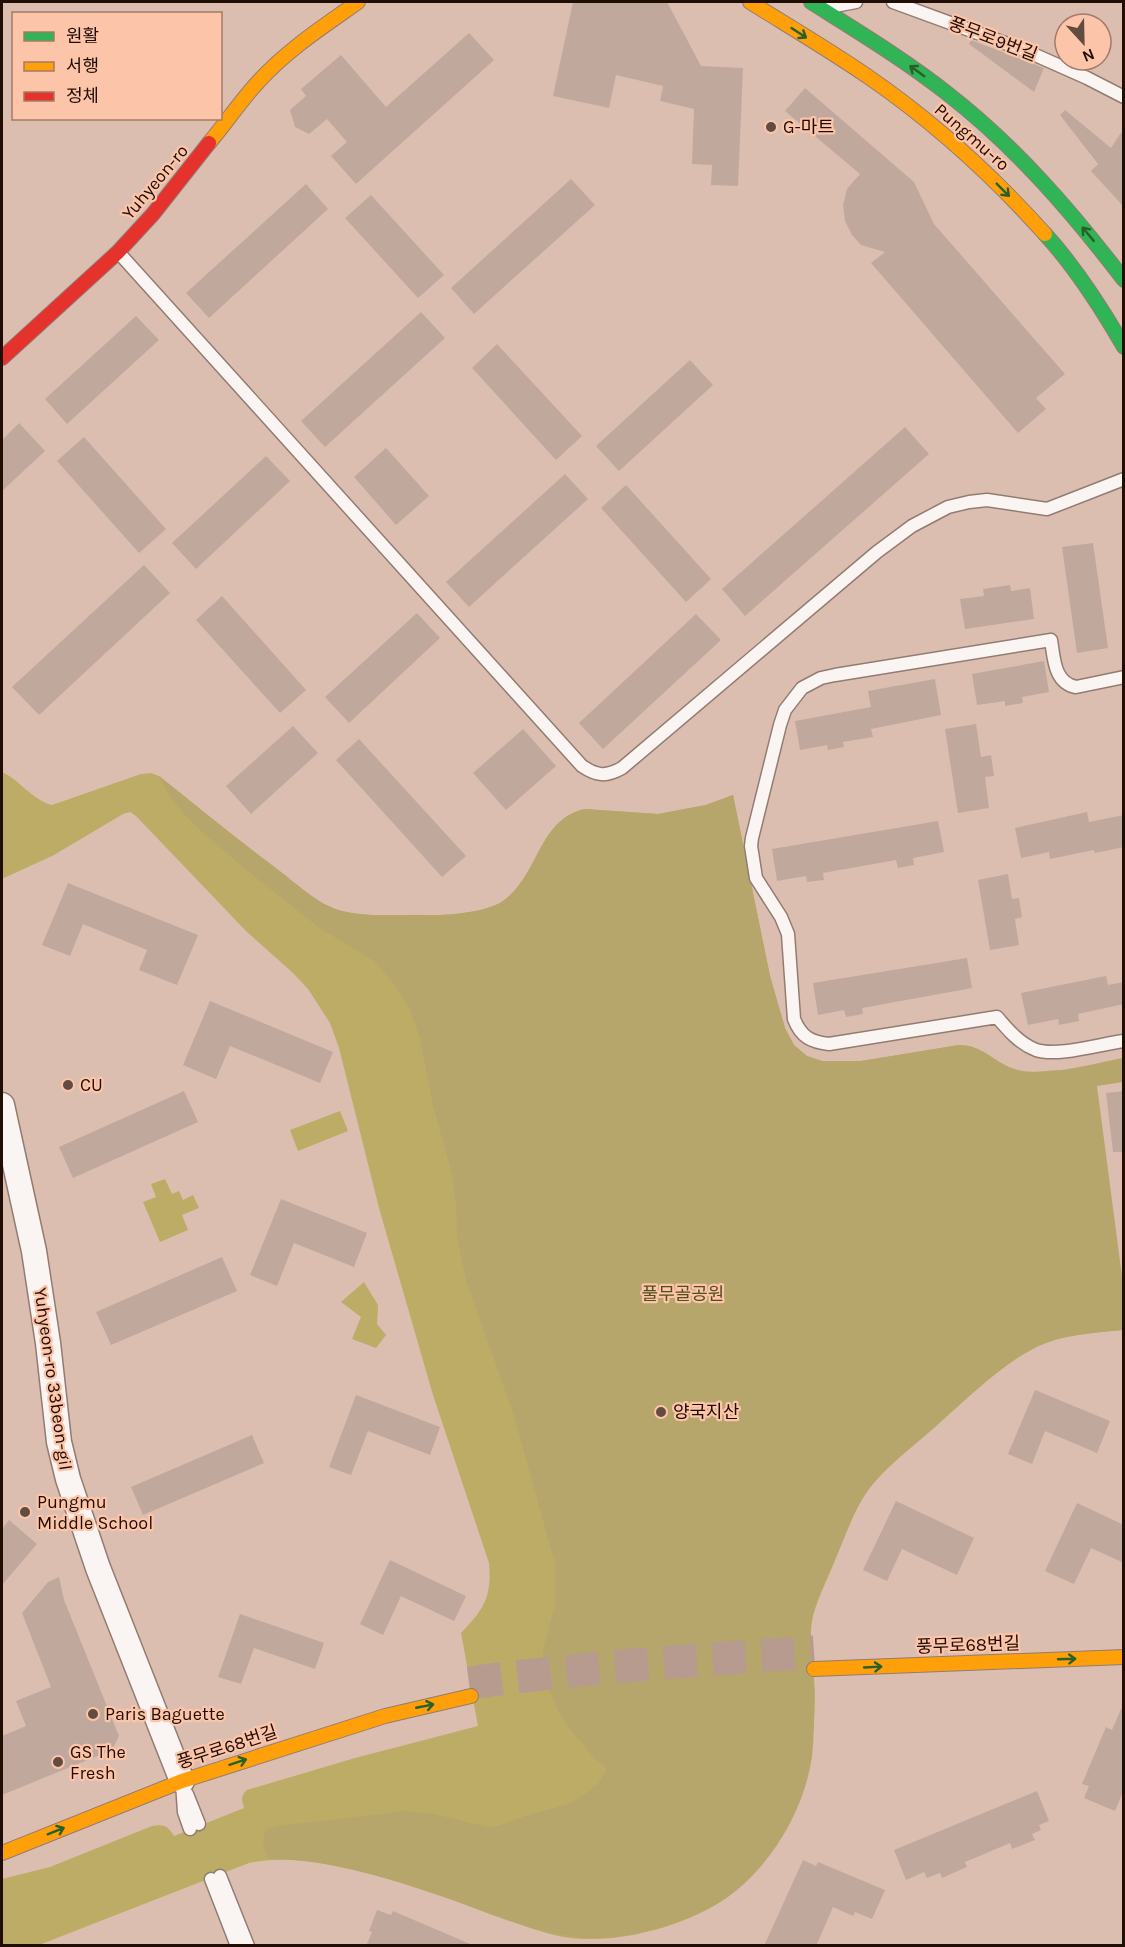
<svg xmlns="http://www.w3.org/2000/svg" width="1125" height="1947" viewBox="0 0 1125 1947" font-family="Karla,'Noto Sans KR',sans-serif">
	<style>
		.green { fill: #bdac65 }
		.forest { fill: #b7a66c }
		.building { fill: #c0a89d }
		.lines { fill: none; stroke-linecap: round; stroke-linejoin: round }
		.secondary-tunnel { stroke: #b69b8e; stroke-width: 33; stroke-dasharray: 33 16; stroke-linecap: butt }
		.lane-casing { stroke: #927c71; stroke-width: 15 }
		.street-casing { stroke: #927c71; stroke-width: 27 }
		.fast-casing { stroke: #927c71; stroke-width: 16 }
		.slow-casing { stroke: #927c71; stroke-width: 16 }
		.jam-casing { stroke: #927c71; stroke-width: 16 }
		.lane { stroke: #faf5f3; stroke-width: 12 }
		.street { stroke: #faf5f3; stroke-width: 24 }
		.fast { stroke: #30b455; stroke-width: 14 }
		.slow { stroke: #ff9f0a; stroke-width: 14 }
		.jam { stroke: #e5322d; stroke-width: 14 }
		.oneway { stroke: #28602c }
		.poi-dot { fill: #624b40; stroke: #fcc4a9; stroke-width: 2 }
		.labels { text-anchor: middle; stroke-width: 4.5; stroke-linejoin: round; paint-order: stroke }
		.street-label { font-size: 18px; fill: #200d04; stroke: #fcc4a9 }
		.poi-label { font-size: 18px; fill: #200d04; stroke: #fcc4a9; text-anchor: start }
		.park-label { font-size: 18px; fill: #514e1c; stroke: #fcc4a9 }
	</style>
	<rect width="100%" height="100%" fill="#dcbeb0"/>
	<g class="green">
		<path d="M2 772C20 780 32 800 52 805L141 774 151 773 159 776C198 807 237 839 277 869 296 883 318 905 342 911 367 917 397 915 423 915 445 916 485 913 503 901 539 876 538 819 585 809L658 814 706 805 733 795 770 976 785 1028 794 1045 807 1056 822 1061H861L959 1045C983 1045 994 1063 1015 1069 1029 1074 1043 1071 1058 1070L1123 1284V1330C1095 1333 1063 1334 1037 1347 1000 1365 965 1401 933 1429 911 1448 887 1466 869 1489 853 1510 844 1539 834 1563 827 1580 818 1598 813 1616 807 1642 815 1671 815 1697 814 1764 802 1821 755 1871 741 1886 725 1901 706 1910 670 1929 625 1940 584 1939 551 1939 518 1923 487 1912 442 1896 396 1880 349 1869 315 1861 284 1856 249 1863L39 1945H2V1879L50 1867 152 1826C164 1824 168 1826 174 1836L244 1808C242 1800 240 1796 247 1790L355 1758 478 1726 461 1633C484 1609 492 1597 489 1563L433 1395 379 1208 339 1048 330 1023 308 989 293 973 246 931 136 816 130 812 123 814 54 855 2 879Z"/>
		<path d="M340 1111 348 1131 298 1151 290 1130Z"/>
		<path d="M165 1179 172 1194 179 1191 183 1200 193 1195 199 1208 182 1215 188 1230 160 1242 143 1202 156 1197 151 1184Z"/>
		<path d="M364 1282 378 1305 377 1324 386 1335 376 1348 352 1339 361 1317 341 1302Z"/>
	</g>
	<path class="forest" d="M159 776C198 807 237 839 277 869 296 883 318 905 342 911 367 917 397 915 423 915 445 916 485 913 503 901 539 876 538 819 585 809L658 814 706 805 733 795 770 976 785 1028 794 1045 807 1056 822 1061H861L959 1045C982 1045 993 1061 1013 1069 1038 1079 1096 1063 1123 1058V1082L1097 1086 1123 1284V1330C1095 1333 1065 1334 1038 1346 1003 1362 961 1404 931 1430 910 1449 885 1467 868 1490 854 1510 846 1535 836 1557 828 1576 818 1595 813 1615 806 1643 816 1673 814 1701 814 1720 814 1739 812 1757 803 1818 761 1883 706 1910 680 1923 651 1931 623 1936 559 1947 497 1915 438 1895 384 1876 326 1859 269 1859 264 1848 260 1840 267 1829L278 1826 405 1811 434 1814 487 1827 498 1826 522 1817 568 1804 585 1794 598 1784 607 1769 593 1757 571 1730 558 1711 544 1678 543 1649 555 1605V1564L514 1416 466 1280 457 1238 456 1206 452 1174 433 1106 420 1038 409 1007 394 984 374 961 318 927 239 864 199 829 184 814 168 794Z"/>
	<g class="building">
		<path d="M573 2H667L701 66 743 68 738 186 711 185 712 165 692 164 694 109 660 101 663 86 616 75 609 108 553 96Z"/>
		<path d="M469 33 494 60 356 184 331 156 347 142 327 119 309 134 295 127 290 110 306 96 301 89 341 55 386 107Z"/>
		<path d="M971 40 1044 68 1034 92 969 44Z"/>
		<path d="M805 88 914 182 934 224 1065 374 1036 398 1046 409 1018 433 871 263 885 252 861 245 852 235 845 221 843 205 847 189 860 174 785 111Z"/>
		<path d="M1065 110 1111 148 1124 128V207L1091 171 1098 164 1060 115Z"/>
		<path d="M571 179 595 205 474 314 451 288Z"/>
		<path d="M306 184 328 209 209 318 186 293Z"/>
		<path d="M371 195 444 275 418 298 345 218Z"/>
		<path d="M421 312 445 338 325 447 301 421Z"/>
		<path d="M136 316 159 340 67 424 45 399Z"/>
		<path d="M497 344 582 436 556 460 472 368Z"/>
		<path d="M690 360 713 385 619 471 596 446Z"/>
		<path d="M19 423 45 451 2 491V440Z"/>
		<path d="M905 427 929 454 745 616 722 589Z"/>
		<path d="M84 437 166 529 139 553 57 461Z"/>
		<path d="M386 448 429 496 396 525 354 477Z"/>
		<path d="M266 456 290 481 196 569 172 543Z"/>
		<path d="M565 474 588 499 469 607 446 582Z"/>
		<path d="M626 485 711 579 686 602 601 508Z"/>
		<path d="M1093 543 1108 648 1077 653 1062 547Z"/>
		<path d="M144 565 170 593 39 715 12 687Z"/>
		<path d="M1010 585 1011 591 1030 588 1034 619 965 629 960 599 984 596 983 589Z"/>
		<path d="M222 596 306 690 280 713 196 620Z"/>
		<path d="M417 613 440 638 349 723 325 697Z"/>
		<path d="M696 614 721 640 603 749 579 723Z"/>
		<path d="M1044 661 1049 692 1022 697 1023 703 1005 706V701L977 705 972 674Z"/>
		<path d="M935 679 941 715 871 729 873 737 843 742 844 747 828 750 827 745 800 750 795 721 871 707 868 691Z"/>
		<path d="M976 724 981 757 991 755 994 776 985 777 989 808 958 813 945 729Z"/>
		<path d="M293 726 318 753 251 814 226 786Z"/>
		<path d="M523 729 556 766 506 810 473 773Z"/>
		<path d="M359 739 466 856 442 877 336 760Z"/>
		<path d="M1087 812 1089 822 1124 815V847L1095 853 1094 850 1050 859 1049 852 1021 858 1015 828Z"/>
		<path d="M938 821 944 852 913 858 914 865 898 868 896 860 823 873 824 880 807 882 806 876 777 881 772 849Z"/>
		<path d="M1008 874 1012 899 1019 898 1022 917 1015 919 1019 945 990 950 978 880Z"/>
		<path d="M68 883 198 935 177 985 139 970 147 950 83 924 70 956 42 945Z"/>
		<path d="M967 958 972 988 862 1008 863 1014 846 1017 844 1010 818 1015 813 983Z"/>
		<path d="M1106 976 1108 985 1124 982V1004L1078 1014 1079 1021 1059 1025 1058 1019 1028 1025 1021 993Z"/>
		<path d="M210 1001 333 1052 320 1083 230 1046 216 1079 183 1065Z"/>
		<path d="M184 1091 198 1122 73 1178 59 1147Z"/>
		<path d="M1124 1091V1152H1113L1106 1093Z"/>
		<path d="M281 1199 367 1233 354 1267 294 1243 277 1286 250 1275Z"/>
		<path d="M222 1257 237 1291 111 1345 96 1312Z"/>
		<path d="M1035 1390 1110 1421 1097 1453 1045 1431 1032 1464 1008 1454Z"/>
		<path d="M356 1395 440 1427 430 1455 368 1431 351 1475 329 1467Z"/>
		<path d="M252 1435 264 1463 143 1515 131 1487Z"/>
		<path d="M896 1501 974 1538 957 1575 902 1549 887 1581 863 1570Z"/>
		<path d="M1077 1503 1124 1525V1563L1091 1548 1074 1584 1045 1571Z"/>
		<path d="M9 1520 37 1544 2 1585V1529Z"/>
		<path d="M390 1560 466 1596 454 1621 401 1596 383 1635 360 1624Z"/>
		<path d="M59 1577 64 1600 119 1736 112 1750 2 1795V1736L26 1726 16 1701 51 1687 22 1613 48 1582Z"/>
		<path d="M240 1614 324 1643 315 1669 254 1648 241 1684 218 1677Z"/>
		<path d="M1124 1702V1789L1115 1811 1084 1798 1089 1786 1082 1784 1106 1727 1112 1730Z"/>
		<path d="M1037 1791 1049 1821 1039 1825 1041 1830 1032 1834 1035 1840 1012 1849 1010 1843 975 1858 965 1862 967 1867 942 1878 940 1873 927 1878 924 1872 906 1880 894 1850Z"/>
		<path d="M803 1860 816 1866 818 1862 885 1890 872 1919 855 1912 853 1916 833 1907 816 1946H764Z"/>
		<path d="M377 1910 391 1915 393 1911 475 1946H366L372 1932 369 1931Z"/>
	</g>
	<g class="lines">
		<path class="secondary-tunnel" d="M469 1683C584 1667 699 1660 814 1652"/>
		<g class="lane-casing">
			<g id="lane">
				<path d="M893 2 1024 50 1087 78 1124 97"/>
				<path d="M829 7 856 2"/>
				<path d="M119 253 582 766C597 776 606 777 622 768L877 552 912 526 948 507 969 502 987 500 1047 509 1124 479"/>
				<path d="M1124 677 1076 687C1054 683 1054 658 1051 640L835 675 821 678 802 688 785 710 780 725 752 838 751 846 756 878 781 917 788 934 794 1019C801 1037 811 1042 829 1044L997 1017C1008 1030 1020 1044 1036 1050 1058 1057 1100 1044 1124 1041"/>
				<path d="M182 1782 184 1812 190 1829"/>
				<path d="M187 1794 199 1824"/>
				<path d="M220 1876 248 1946"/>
				<path d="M211 1879 237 1946"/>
			</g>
		</g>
		<g class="street-casing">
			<path id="street" d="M2 1105 34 1251 48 1343 59 1442 68 1479 98 1568 182 1781"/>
		</g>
		<g class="fast-casing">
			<g id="fast">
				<path d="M811 2C857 31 905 60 948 94 1016 147 1072 212 1124 280"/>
				<path d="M1045 234C1076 268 1101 307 1124 347"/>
			</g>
		</g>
		<g class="slow-casing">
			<g id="slow">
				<path d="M750 2C790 27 831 51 870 78 935 123 993 176 1045 234"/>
				<path d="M209 143C226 123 241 100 259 81 287 50 324 26 358 2"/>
				<path d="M814 1669 1124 1657"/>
				<path d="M2 1853 182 1781 385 1716 471 1696"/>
			</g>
		</g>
		<g class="jam-casing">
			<path id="jam" d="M2 358 118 252 153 214 209 143"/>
		</g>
		<use href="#lane" class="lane"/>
		<use href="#street" class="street"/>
		<use href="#fast" class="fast"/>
		<use href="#slow" class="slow"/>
		<use href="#jam" class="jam"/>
	</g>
	<defs><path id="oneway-shaft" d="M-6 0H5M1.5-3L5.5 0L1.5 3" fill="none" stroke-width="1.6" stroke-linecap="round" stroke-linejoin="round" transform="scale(1.5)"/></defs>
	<g class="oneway">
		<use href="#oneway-shaft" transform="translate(799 33) rotate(33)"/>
		<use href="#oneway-shaft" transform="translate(917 71) rotate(-144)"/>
		<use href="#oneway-shaft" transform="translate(1003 190) rotate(45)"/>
		<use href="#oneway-shaft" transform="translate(1088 234) rotate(-130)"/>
		<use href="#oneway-shaft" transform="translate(1067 1659) rotate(-2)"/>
		<use href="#oneway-shaft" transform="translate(873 1667) rotate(-3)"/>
		<use href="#oneway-shaft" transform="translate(425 1706) rotate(-11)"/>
		<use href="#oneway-shaft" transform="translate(238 1762) rotate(-18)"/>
		<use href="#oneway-shaft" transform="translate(56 1831) rotate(-22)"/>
	</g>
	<g class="poi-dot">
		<circle cx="771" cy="127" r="6"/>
		<circle cx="68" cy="1085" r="6"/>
		<circle cx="661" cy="1412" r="6"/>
		<circle cx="25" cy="1512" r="6"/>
		<circle cx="93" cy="1714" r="6"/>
		<circle cx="58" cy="1762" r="6"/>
	</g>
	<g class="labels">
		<g class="street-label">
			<text transform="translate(993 39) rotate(21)" y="6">풍무로9번길</text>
			<text transform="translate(972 137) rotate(41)" y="6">Pungmu-ro</text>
			<text transform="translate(155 182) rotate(-50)" y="6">Yuhyeon-ro</text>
			<text transform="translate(53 1379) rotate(82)" y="6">Yuhyeon-ro 33beon-gil</text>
			<text transform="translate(968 1645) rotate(-2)" y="6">풍무로68번길</text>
			<text transform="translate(227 1747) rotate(-18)" y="6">풍무로68번길</text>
		</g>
		<g class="poi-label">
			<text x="783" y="133">G-마트</text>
			<text x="80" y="1091">CU</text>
			<text x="673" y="1418">양국지산</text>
			<text x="37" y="1508">Pungmu<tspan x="37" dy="21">Middle School</tspan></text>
			<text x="105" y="1720">Paris Baguette</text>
			<text x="70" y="1758">GS The<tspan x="70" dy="21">Fresh</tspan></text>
		</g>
		<g class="park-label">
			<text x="683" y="1300">풀무골공원</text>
		</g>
	</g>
	<rect width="1125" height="1947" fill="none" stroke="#200d04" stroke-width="6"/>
	<rect x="12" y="12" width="210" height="108" fill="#fcc4a9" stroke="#a47b67" stroke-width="1.5"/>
	<rect x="24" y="32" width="30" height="9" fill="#30b455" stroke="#a47b67" stroke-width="1.5"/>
	<text x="66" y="42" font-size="18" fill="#200d04">원활</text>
	<rect x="24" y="62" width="30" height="9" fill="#ff9f0a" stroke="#a47b67" stroke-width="1.5"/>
	<text x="66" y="72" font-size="18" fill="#200d04">서행</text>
	<rect x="24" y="92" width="30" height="9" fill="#e5322d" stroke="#a47b67" stroke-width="1.5"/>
	<text x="66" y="102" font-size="18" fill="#200d04">정체</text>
	<g transform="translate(1083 42) rotate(158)"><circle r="28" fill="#fcc4a9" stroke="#a47b67" stroke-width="1.5"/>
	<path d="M0-4.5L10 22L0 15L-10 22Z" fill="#624b40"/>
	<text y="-9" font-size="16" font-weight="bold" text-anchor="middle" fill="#200d04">N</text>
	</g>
</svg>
